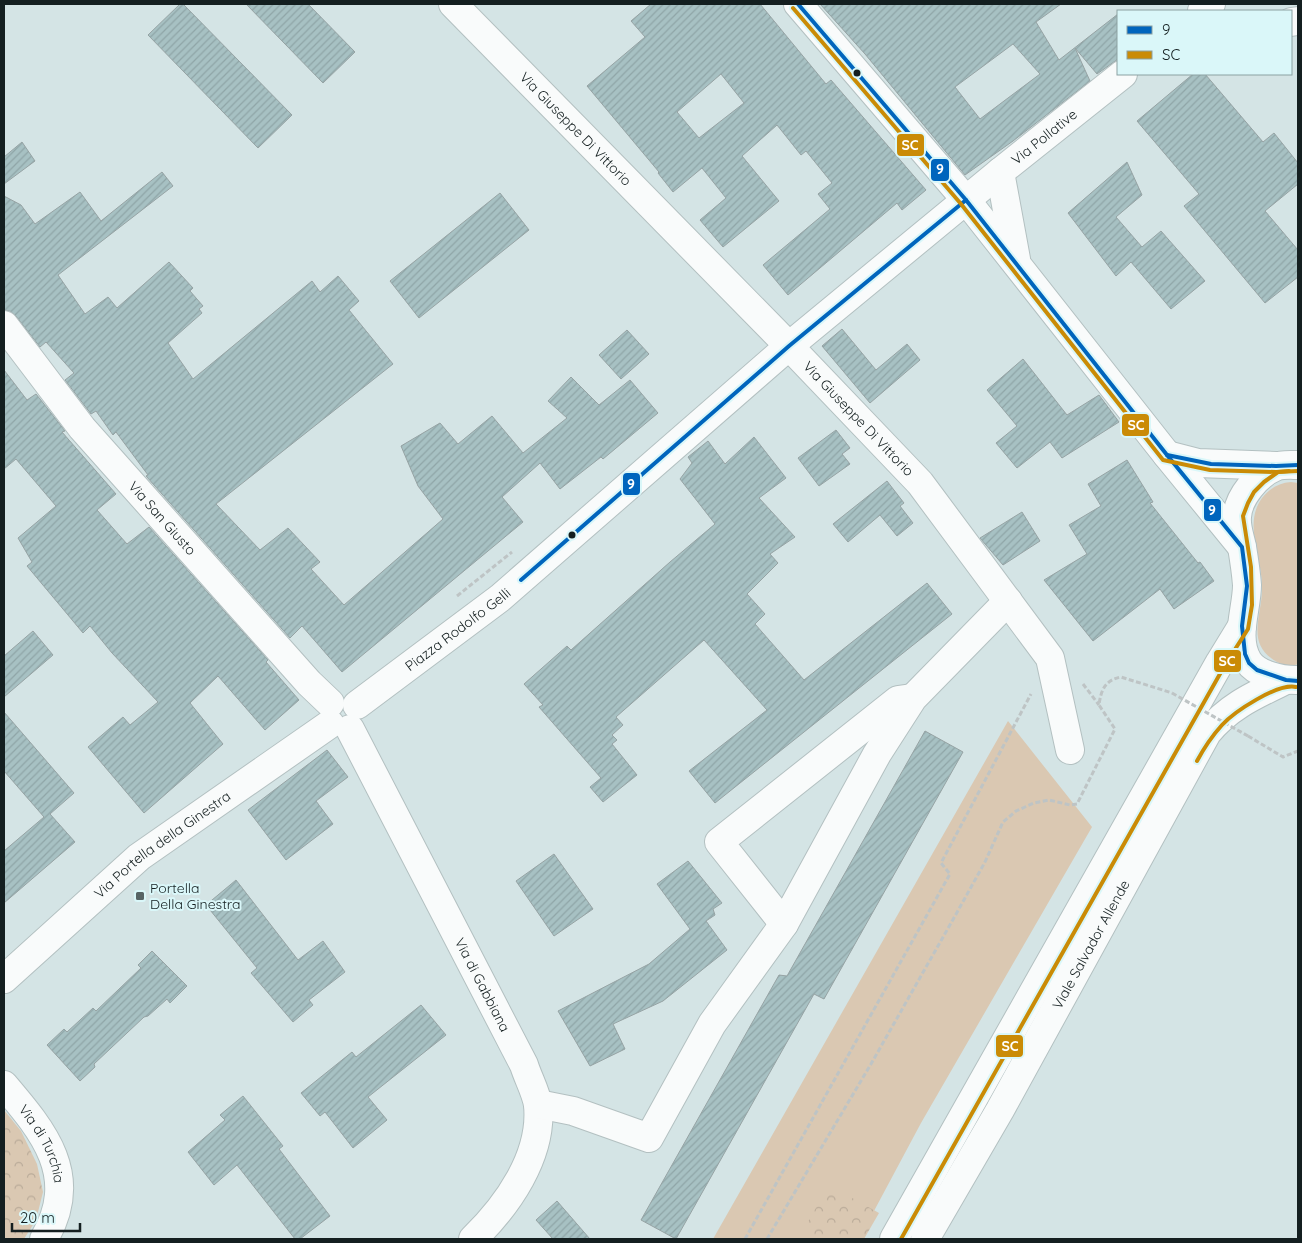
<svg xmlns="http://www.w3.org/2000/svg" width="1302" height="1243" viewBox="0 0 1302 1243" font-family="Quicksand,sans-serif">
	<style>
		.green { fill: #dac8b2 }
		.park { fill: url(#park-crowns) }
		.building { fill: url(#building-hatch); stroke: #96a3a4; fill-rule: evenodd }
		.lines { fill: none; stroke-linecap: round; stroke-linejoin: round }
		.minor-casing { stroke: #b3c0c1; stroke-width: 30 }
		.major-casing { stroke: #b3c0c1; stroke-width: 30 }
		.path { stroke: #bec4c5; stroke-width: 3; stroke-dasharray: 5 2.5; stroke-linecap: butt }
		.minor { stroke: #f9fbfb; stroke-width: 28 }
		.major { stroke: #f9fbfb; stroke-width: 28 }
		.path-bridge { stroke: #bec4c5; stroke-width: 3; stroke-dasharray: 5 2.5; stroke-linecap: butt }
		.bus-1-casing { stroke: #daf7f9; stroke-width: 8 }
		.bus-2-casing { stroke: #daf7f9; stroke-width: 8 }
		.bus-1 { stroke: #0065bd; stroke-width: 4 }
		.bus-2 { stroke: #ca8b06; stroke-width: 4 }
		.bus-dot { fill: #141f20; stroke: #daf7f9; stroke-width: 2 }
		.poi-dot { fill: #576465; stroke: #daf7f9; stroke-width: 2 }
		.labels { text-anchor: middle; stroke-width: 4; stroke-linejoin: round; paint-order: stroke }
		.street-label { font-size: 14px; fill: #141f20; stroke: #daf7f9 }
		.poi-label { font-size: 14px; fill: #141f20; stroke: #daf7f9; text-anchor: start }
		.line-badge { stroke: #daf7f9; stroke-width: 2 }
		.badge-label { font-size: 14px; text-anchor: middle; font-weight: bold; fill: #fff }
	</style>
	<defs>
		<pattern id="park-crowns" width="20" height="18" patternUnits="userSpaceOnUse" patternTransform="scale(1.25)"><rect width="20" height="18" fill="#dac8b2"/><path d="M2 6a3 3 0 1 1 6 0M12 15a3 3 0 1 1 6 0" fill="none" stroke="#baab99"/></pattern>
		<pattern id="building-hatch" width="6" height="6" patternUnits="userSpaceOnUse" patternTransform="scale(1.25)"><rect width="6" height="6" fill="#a7c1c3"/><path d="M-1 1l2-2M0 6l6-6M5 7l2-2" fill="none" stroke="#8fa5a7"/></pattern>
	</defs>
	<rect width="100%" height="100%" fill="#d4e4e5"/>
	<g class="green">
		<path d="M1291 482 1298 483V664C1291 667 1284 666 1277 662 1244 643 1263 616 1262 586 1262 557 1243 524 1262 498 1270 488 1279 483 1291 482Z"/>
		<path d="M1008 721 1092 827 921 1123 859 1239H713Z"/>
	</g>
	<g class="park">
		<path d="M4 1110 21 1131 37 1164 43 1192 36 1220 24 1239H4Z"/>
		<path d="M829 1185 879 1213 864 1239H798Z"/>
	</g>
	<g class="building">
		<path d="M180 4H183L292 115 258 148 148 35Z"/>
		<path d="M246 4H308L355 52 323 83Z"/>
		<path d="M651 4H760L826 84 831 80 926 190 902 210 897 203 788 295 763 265 830 209 818 194 832 183 806 151 801 155 777 125 742 156 779 201 723 247 700 220 726 198 702 168 673 192 658 173 659 172 587 86 645 37 631 21ZM721 74 744 103 699 138 677 112Z"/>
		<path d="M820 4H1061L1036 22 1059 60 1118 14V59L1097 74 1075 48 1090 81 1013 141 965 175 865 54ZM1013 44 1040 74 980 119 955 87Z"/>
		<path d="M1193 74H1205L1263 142 1274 133 1298 163V184L1265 211 1298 250V277L1265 303 1184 206 1199 194 1137 121Z"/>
		<path d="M22 142 35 161 4 184V157Z"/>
		<path d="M1127 162 1142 195 1116 217 1142 247 1161 231 1205 281 1171 309 1131 262 1116 276 1068 213Z"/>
		<path d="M162 172 173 186 58 275 85 314 108 297 117 308 169 262 193 288 190 291 203 306 199 309 202 313 168 343 193 379 312 281 320 292 338 276 359 301 349 310 393 364 216 504 260 550 288 528 320 562 311 569 344 605 443 519 418 486 401 446 440 423 458 444 492 416 523 453 567 418 548 401 571 377 599 405 630 380 658 413 603 459 601 457 560 489 540 463 502 497 523 522 342 672 302 626 290 638 146 476 148 475 116 432 113 435 96 411 91 414 65 380 74 373 46 342 40 347 16 316 10 311 4 310V196L21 205 35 224 80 192 101 221Z"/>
		<path d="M500 193 529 230 419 318 390 281Z"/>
		<path d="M842 329 876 370 907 344 920 360 870 403 822 346Z"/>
		<path d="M627 330 649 354 621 379 599 355Z"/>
		<path d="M1023 359 1067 415 1099 395 1119 422 1062 458 1050 442 1017 468 996 443 1017 426 987 390Z"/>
		<path d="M4 370 27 400 36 394 40 399 65 431 62 432 116 494 97 510 127 544 149 527 268 660 266 662 299 700 265 730 218 676 190 703 223 744 144 813 88 747 123 717 130 725 158 702 112 653 90 626 83 633 27 566 32 562 18 538 56 506 16 459 4 469Z"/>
		<path d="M836 430 850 448 842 454 850 464 819 486 798 458Z"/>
		<path d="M754 437 786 478 759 498 795 537 770 554 778 563 747 594 765 614 755 624 804 680 927 583 952 614 715 803 689 771 767 710 704 640 616 717 623 725 612 735 617 740 612 744 637 775 603 802 590 787 601 778 539 707 543 705 524 684 567 646 571 650 670 562 715 524 680 479 692 463 688 457 708 441 725 464Z"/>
		<path d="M1127 460 1153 502 1150 503 1198 563 1200 562 1214 581 1174 609 1160 589 1093 641 1044 580 1087 554 1069 525 1101 506 1088 484Z"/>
		<path d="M887 481 904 503 900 506 913 523 897 536 880 515 848 542 833 524Z"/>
		<path d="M1022 512 1040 541 1003 565 980 538Z"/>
		<path d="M33 631 53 655 4 697V656Z"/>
		<path d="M4 712 74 793 50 814 75 842 4 903V851L44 817 4 771Z"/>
		<path d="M925 731 963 752 824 999 814 994 676 1239 641 1220 779 975 787 976Z"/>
		<path d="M327 750 348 777 316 801 333 824 286 860 248 810Z"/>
		<path d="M554 854 593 909 554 936 516 881Z"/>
		<path d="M688 861 722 903 713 909 715 915 706 921 727 950 663 1001 613 1024 625 1049 590 1066 558 1011 649 964 690 929 657 884Z"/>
		<path d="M236 880 298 960 323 941 345 972 309 1000 313 1005 293 1022 251 973 257 968 206 905Z"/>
		<path d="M152 951 187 986 170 1003 167 999 148 1016 144 1017 94 1064 95 1067 80 1081 47 1045 64 1029 67 1032 93 1008 96 1011 141 968 138 965Z"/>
		<path d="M421 1005 446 1035 368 1097 387 1120 353 1148 325 1112 320 1116 301 1093 352 1052 356 1057Z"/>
		<path d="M243 1096 283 1146 279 1149 330 1216 300 1239H295L237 1165 214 1185 188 1152 225 1120 220 1115Z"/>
		<path d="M557 1201 590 1239H553L536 1220Z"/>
	</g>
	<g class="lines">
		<g class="minor-casing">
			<g id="minor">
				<path id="s1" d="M453 4 789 346 920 483 1050 658 1070 750"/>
				<path d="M798 4 966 200 1167 455 1242 547"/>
				<path d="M1202 11 1211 4"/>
				<path d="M1291 22 1298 21"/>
				<path d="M1000 172 1016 259"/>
				<path id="s2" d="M4 325 82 428 309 683 330 703"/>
				<path d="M1167 455 1198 463 1276 466"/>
				<path id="s3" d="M357 705 500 598 789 346 1000 172 1123 74"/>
				<path id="s4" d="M350 729 524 1065C528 1078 536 1092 538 1105 543 1156 507 1206 473 1239"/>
				<path d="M784 924 719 842 898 700 912 698"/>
				<path id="s5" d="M4 979 139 857 330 724"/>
				<path id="s6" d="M4 1085C44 1132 81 1176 44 1239"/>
				<path d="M538 1104 573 1111 649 1138 712 1024 784 924 877 754 913 698 1008 601"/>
			</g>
		</g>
		<g class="major-casing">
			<g id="major">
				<path d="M1296 680C1281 680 1257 675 1248 661 1234 638 1247 609 1247 585 1246 572 1244 559 1242 547 1240 537 1236 527 1237 517 1238 497 1258 474 1275 467 1282 464 1291 465 1298 465"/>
				<path d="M894 1239 1220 662 1242 626"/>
				<path id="s7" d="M925 1239 1000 1110 1207 733C1229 706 1255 695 1286 680"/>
			</g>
		</g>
		<g class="path">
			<path d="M457 596 512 552"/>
			<path d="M1083 684 1099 705"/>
			<path d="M1248 736 1283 757 1298 751"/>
			<path d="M745 1239 950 874 941 863 1031 694"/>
			<path d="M767 1239 871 1064 955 916 985 862 1003 822 1016 811 1034 803 1049 800 1070 805 1077 804 1115 729 1099 705C1101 690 1105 680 1121 677L1172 693"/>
		</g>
		<use href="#minor" class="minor"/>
		<use href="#major" class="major"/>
		<path class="path-bridge" d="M1172 693 1248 736"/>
		<g class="bus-1-casing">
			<g id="bus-1">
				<path d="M798 4 966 200 1167 455 1242 547 1247 586 1242 626 1245 654 1249 663 1257 670 1286 680 1298 681"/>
				<path d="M1167 455 1211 464 1276 466 1298 465"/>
				<path d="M521 580 789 346 966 200"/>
			</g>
		</g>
		<g class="bus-2-casing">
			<g id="bus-2">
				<path d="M793 8 961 204 1163 460 1210 470 1276 472 1298 471"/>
				<path d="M1197 761C1204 748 1212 736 1222 725 1234 712 1277 683 1296 687"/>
				<path d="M901 1239 1225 665 1248 629 1252 605 1251 567 1243 516 1248 503 1254 492 1264 482 1278 472 1289 471"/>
			</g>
		</g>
		<use href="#bus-1" class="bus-1"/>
		<use href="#bus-2" class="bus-2"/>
	</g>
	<g class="bus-dot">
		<circle cx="857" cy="73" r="4.5"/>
		<circle cx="572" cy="535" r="4.5"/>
	</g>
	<rect class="poi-dot" x="135" y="891" width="10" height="10" rx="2.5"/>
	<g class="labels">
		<g class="street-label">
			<text dy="5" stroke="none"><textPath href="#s1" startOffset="175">Via Giuseppe Di Vittorio</textPath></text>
			<text dy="5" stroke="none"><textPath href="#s3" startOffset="892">Via Pollative</textPath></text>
			<text dy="5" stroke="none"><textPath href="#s1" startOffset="580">Via Giuseppe Di Vittorio</textPath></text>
			<text dy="5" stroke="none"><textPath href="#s2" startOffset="250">Via San Giusto</textPath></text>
			<text dy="5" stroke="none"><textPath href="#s3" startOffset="126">Piazza Rodolfo Gelli</textPath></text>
			<text dy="5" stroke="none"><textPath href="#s5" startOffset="208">Via Portella della Ginestra</textPath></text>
			<text dy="5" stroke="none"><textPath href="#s7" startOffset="338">Viale Salvador Allende</textPath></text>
			<text dy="5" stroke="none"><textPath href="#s4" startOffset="288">Via di Gabbiana</textPath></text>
			<text dy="5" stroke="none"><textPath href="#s6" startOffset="71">Via di Turchia</textPath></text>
		</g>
		<g class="poi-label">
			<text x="150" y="893">Portella<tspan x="150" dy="16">Della Ginestra</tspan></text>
		</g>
	</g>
	<g class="line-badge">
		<rect x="896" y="133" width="29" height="24" rx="5" fill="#ca8b06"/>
		<rect x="930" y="158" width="20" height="24" rx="5" fill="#0065bd"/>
		<rect x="1121" y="413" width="29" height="24" rx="5" fill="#ca8b06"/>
		<rect x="622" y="472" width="19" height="24" rx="5" fill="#0065bd"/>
		<rect x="1203" y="498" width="19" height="24" rx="5" fill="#0065bd"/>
		<rect x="1213" y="649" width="29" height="24" rx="5" fill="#ca8b06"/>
		<rect x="995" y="1034" width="29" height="24" rx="5" fill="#ca8b06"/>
	</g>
	<g class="badge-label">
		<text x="910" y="150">SC</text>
		<text x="940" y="174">9</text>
		<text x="1136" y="430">SC</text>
		<text x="631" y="489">9</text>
		<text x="1212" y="515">9</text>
		<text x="1227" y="666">SC</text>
		<text x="1010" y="1051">SC</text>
	</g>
	<rect width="1302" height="1243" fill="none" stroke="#141f20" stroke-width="10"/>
	<rect x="1117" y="10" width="175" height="65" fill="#daf7f9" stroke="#8ba1a2"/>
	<rect x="1127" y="26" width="25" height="8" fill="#0065bd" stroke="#8ba1a2"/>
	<text x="1162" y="35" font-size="15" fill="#141f20">9</text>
	<rect x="1127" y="51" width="25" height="8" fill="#ca8b06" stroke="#8ba1a2"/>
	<text x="1162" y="60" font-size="15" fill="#141f20">SC</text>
	<path d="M12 1223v8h68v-8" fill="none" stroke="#141f20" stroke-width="2.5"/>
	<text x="20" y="1223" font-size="15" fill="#141f20" stroke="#daf7f9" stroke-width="4" paint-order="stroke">20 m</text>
</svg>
